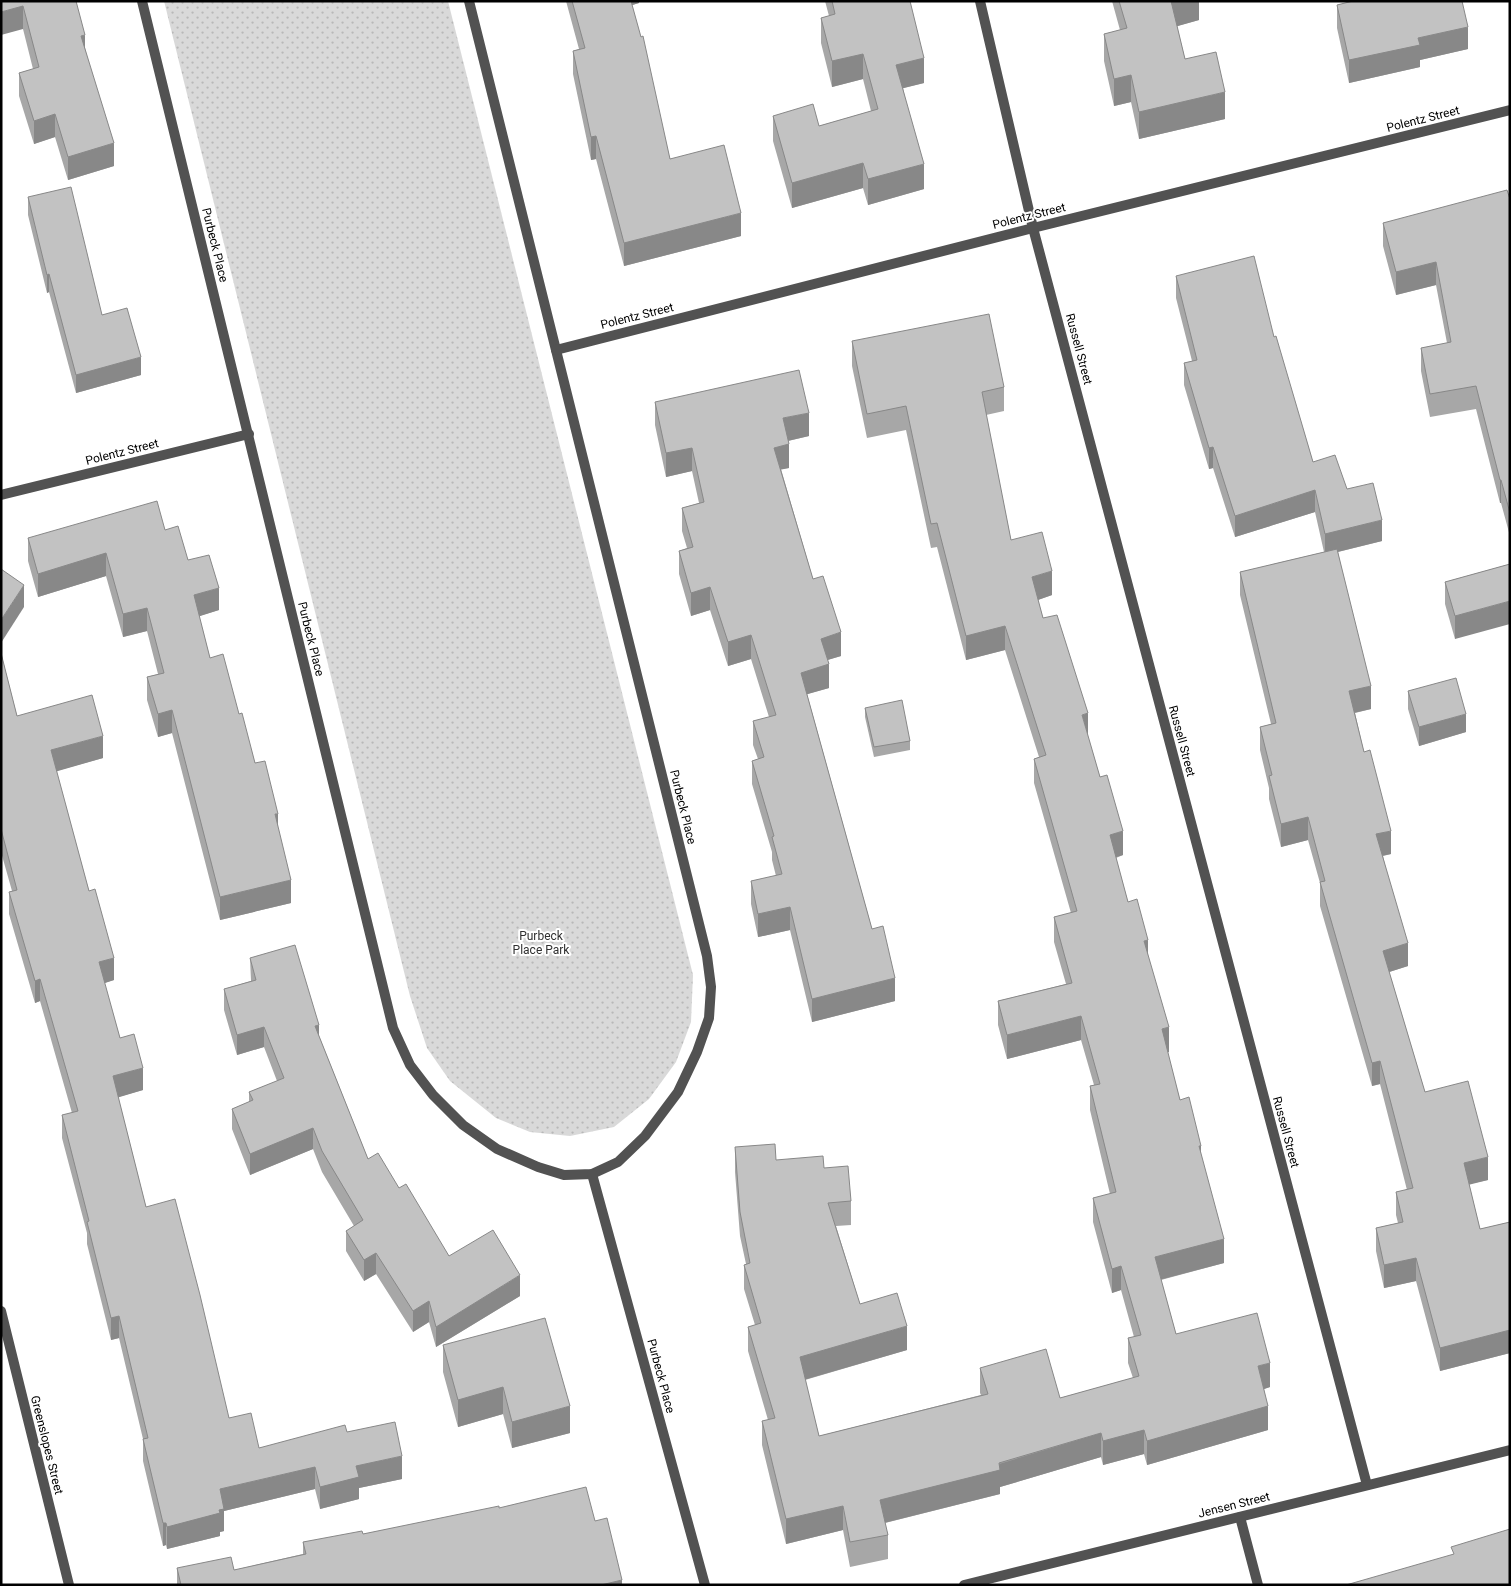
<svg xmlns="http://www.w3.org/2000/svg" width="1511" height="1586" viewBox="0 0 1511 1586" font-family="Roboto,sans-serif">
	<style>
		.park { fill: url(#park-dots) }
		.lines { fill: none; stroke-linecap: round; stroke-linejoin: round }
		.minor { stroke: #525252; stroke-width: 10 }
		.tertiary { stroke: #525252; stroke-width: 10 }
		.wall { fill: #a7a7a7 }
		.shaded-wall { fill: #888 }
		.building { fill: #c2c2c2; stroke: #888 }
		.labels { text-anchor: middle; stroke-width: 4; stroke-linejoin: round; paint-order: stroke }
		.street-label { font-size: 12px; fill: #000; stroke: #fff }
		.park-label { font-size: 12px; fill: #303030; stroke: #fff }
	</style>
	<defs>
		<pattern id="park-dots" width="8" height="8" patternUnits="userSpaceOnUse" patternTransform="scale(1.25)"><rect width="8" height="8" fill="#d9d9d9"/><path d="M2 2h.1M6 6h.1" fill="none" stroke="#b8b8b8" stroke-width="1.8" stroke-linecap="round"/></pattern>
	</defs>
	<rect width="100%" height="100%" fill="#fff"/>
	<path class="park" d="M164 1H448L693 975 691 1022 676 1062 649 1099 614 1127 570 1136 530 1132 496 1118 450 1081 427 1048 410 996Z"/>
	<g class="lines">
		<g class="minor">
			<path d="M142 1 393 1028 410 1065 433 1095 463 1125 497 1149 538 1167 564 1175 592 1174 618 1162 645 1136 678 1092 697 1052 709 1018 711 987 707 956 469 1"/>
			<path d="M980 1 1033 228 1367 1485"/>
			<path d="M556 350 1033 228 1510 110"/>
			<path d="M1 495 249 434"/>
			<path d="M592 1174 705 1585"/>
			<path d="M1240 1517 1258 1585"/>
		</g>
		<g class="tertiary">
			<path d="M1 1311 69 1585"/>
			<path d="M964 1585 1510 1450"/>
		</g>
	</g>
	<g class="wall">
		<path d="M1 1H76L85 48 114 166 68 180 55 137 34 144 19 96V73L33 69 23 29Z"/>
		<path d="M566 1H639V3L632 5 670 159 741 236 624 266 596 159 591 160 573 74V51L579 49Z"/>
		<path d="M825 1H910L924 83 903 88 924 189 868 205 863 188 792 208 773 141V116L819 126 871 111 863 79 832 87 821 43V18L829 16Z"/>
		<path d="M1112 1H1199V20L1177 26 1185 59 1225 119 1139 139 1131 102 1114 106 1104 61V34L1120 30Z"/>
		<path d="M1348 1H1462L1468 49 1420 60V67L1349 83 1337 28V5L1348 3Z"/>
		<path d="M28 197 102 315 141 375 76 393 49 292 47 293 28 215Z"/>
		<path d="M1510 199V536L1501 503H1500L1476 409 1430 417 1421 371V348L1447 343 1436 285 1396 295 1383 246V223Z"/>
		<path d="M1176 276 1274 337 1313 462 1347 489 1382 541 1338 552 1371 709 1355 713 1364 752 1391 854 1383 856 1408 966 1389 972 1425 1092 1488 1180 1469 1184 1480 1229 1510 1222V1353L1440 1371 1416 1281 1384 1288 1376 1251V1228L1398 1223 1396 1215V1192L1407 1190 1380 1084 1372 1086 1320 906V883L1308 840 1281 847 1269 799V788L1260 750V727L1271 724 1240 595V572L1324 552 1315 512 1235 537 1213 468 1209 469 1184 385V363L1192 361 1176 298Z"/>
		<path d="M852 341 1004 387V411L986 415 1011 540 1052 595 1038 600 1043 618 1088 737 1123 855 1116 858 1128 902 1148 955 1169 1052H1167L1180 1100 1201 1156 1224 1263 1161 1280 1176 1334 1270 1387 1264 1389 1268 1430 1147 1465 1144 1454 1103 1465 1101 1457 1000 1487V1494L885 1523 888 1535V1559L850 1567 843 1530 786 1544 762 1445V1421L768 1420 748 1351V1327L755 1325 744 1289V1265L746 1264 740 1236 735 1172V1147L776 1160 824 1168 851 1201V1225L836 1226 860 1304 907 1350 805 1380 819 1436 981 1395 980 1393V1368L1060 1398 1133 1378 1128 1363V1338L1134 1337 1121 1290 1112 1293 1093 1222V1198L1110 1194 1090 1110V1086L1094 1085 1081 1040 1007 1059 998 1025V1001L1066 984 1054 942V917L1071 913 1034 783V759L1039 757 1005 650 966 660 937 547 931 548 906 430 867 438 852 366Z"/>
		<path d="M655 402 809 436 788 441 789 468 781 469 813 579 841 656 827 660 829 688 807 694 872 929 895 1001 812 1022 790 930 758 937 751 904V881L776 876 772 860V852L752 784V761L758 759 753 745V721L769 717 751 659 728 666 710 610 691 616 679 574V551L687 548 682 531V508L699 503 692 471 666 477 655 425Z"/>
		<path d="M165 530 188 560 219 610 199 616 210 658 239 714 255 763 278 828 291 903 220 920 172 733 158 737 147 700V677L158 674 147 631 123 637 106 576 38 597 28 561V538Z"/>
		<path d="M1510 564 1455 639 1445 604V582Z"/>
		<path d="M1 653 17 716 103 758 56 771 89 891 114 980 104 983 120 1038 143 1090 118 1097 146 1207 229 1418 259 1448 347 1432 402 1479 359 1488V1499L320 1509 315 1489 224 1511V1531L220 1532V1536L167 1549 166 1545 163 1546 143 1461V1439L119 1338 111 1340 87 1244V1233L62 1138V1115L72 1113 40 1001 35 1003 9 914V892L12 891 1 852Z"/>
		<path d="M1408 691 1466 732 1419 746 1408 709Z"/>
		<path d="M865 708 910 741V750L874 757 865 717Z"/>
		<path d="M250 958 319 1036 368 1159 399 1188 449 1256 520 1296 436 1347 429 1322 413 1332 376 1274 364 1281 346 1251V1231L354 1226 322 1172 313 1149 250 1175 232 1129V1109L249 1102V1092L277 1081 264 1047 237 1055 224 1010V989L251 981Z"/>
		<path d="M443 1345 570 1433 512 1448 503 1414 458 1427 443 1372Z"/>
		<path d="M499 1508 595 1521 622 1585H177V1568L234 1570 303 1554V1542L363 1534Z"/>
	</g>
	<g class="shaded-wall">
		<path d="M626 1H639V3L626 7Z"/>
		<path d="M1171 1H1199V20L1171 28Z"/>
		<path d="M23 6V29L1 35V12Z"/>
		<path d="M1468 27V49L1420 60V67L1349 83V60L1418 38Z"/>
		<path d="M85 35V58L81 36Z"/>
		<path d="M863 54V79L832 87V61Z"/>
		<path d="M924 58V83L896 90V65Z"/>
		<path d="M1131 75V102L1114 106V79Z"/>
		<path d="M1225 92V119L1139 139V112Z"/>
		<path d="M55 114V137L34 144V121Z"/>
		<path d="M596 136V159L591 160V137Z"/>
		<path d="M114 143V166L68 180V157Z"/>
		<path d="M863 163V188L792 208V183Z"/>
		<path d="M924 164V189L868 205V179Z"/>
		<path d="M741 213V236L624 266V243Z"/>
		<path d="M1436 262V285L1396 295V272Z"/>
		<path d="M49 274V292L47 293V275Z"/>
		<path d="M141 357V375L76 393V375Z"/>
		<path d="M809 413V436L783 442V418Z"/>
		<path d="M789 444V468L774 471V448Z"/>
		<path d="M1213 447V468L1209 469V448Z"/>
		<path d="M692 448V471L666 477V453Z"/>
		<rect x="1500" y="480" width="1" height="23"/>
		<path d="M1315 490V512L1235 537V516Z"/>
		<path d="M1382 520V541L1325 555V534Z"/>
		<path d="M106 553V576L38 597V574Z"/>
		<path d="M1052 571V595L1032 602V577Z"/>
		<path d="M24 585V607L1 643V620Z"/>
		<path d="M710 587V610L691 616V593Z"/>
		<path d="M219 588V610L194 618V595Z"/>
		<path d="M1510 601V624L1455 639V616Z"/>
		<path d="M147 608V631L123 637V614Z"/>
		<path d="M1005 626V650L966 660V636Z"/>
		<path d="M841 632V656L821 662V639Z"/>
		<path d="M751 635V659L728 666V642Z"/>
		<path d="M829 664V688L801 696V673Z"/>
		<path d="M1371 686V709L1349 714V691Z"/>
		<path d="M172 710V733L158 737V714Z"/>
		<path d="M1088 713V737L1082 715Z"/>
		<path d="M1466 714V732L1419 746V727Z"/>
		<path d="M103 736V758L51 773V750Z"/>
		<path d="M275 814H278V837Z"/>
		<path d="M1308 817V840L1281 847V824Z"/>
		<path d="M1123 831V855L1110 859V835Z"/>
		<path d="M1391 831V854L1376 857V834Z"/>
		<path d="M291 880V903L220 920V897Z"/>
		<path d="M790 907V930L758 937V914Z"/>
		<path d="M1148 940V965L1144 941Z"/>
		<path d="M1408 943V966L1383 974V951Z"/>
		<path d="M114 958V980L99 985V962Z"/>
		<path d="M895 978V1001L812 1022V999Z"/>
		<path d="M40 979V1001L35 1003V981Z"/>
		<path d="M1081 1016V1040L1007 1059V1035Z"/>
		<path d="M319 1025V1046L315 1026Z"/>
		<path d="M264 1027V1047L237 1055V1035Z"/>
		<path d="M1169 1027V1052L1162 1054V1029Z"/>
		<path d="M1380 1061V1084L1372 1086V1063Z"/>
		<path d="M143 1068V1090L113 1099V1076Z"/>
		<path d="M313 1128V1149L250 1175V1154Z"/>
		<path d="M1199 1146H1201V1170Z"/>
		<path d="M1488 1157V1180L1464 1186V1163Z"/>
		<path d="M1224 1239V1263L1155 1281V1257Z"/>
		<path d="M376 1253V1274L364 1281V1260Z"/>
		<path d="M1416 1258V1281L1384 1288V1265Z"/>
		<path d="M1121 1266V1290L1112 1293V1269Z"/>
		<path d="M520 1275V1296L436 1347V1327Z"/>
		<path d="M429 1301V1322L413 1332V1311Z"/>
		<path d="M119 1316V1338L111 1340V1318Z"/>
		<path d="M907 1326V1350L800 1381V1357Z"/>
		<path d="M1510 1330V1353L1440 1371V1348Z"/>
		<path d="M1270 1363V1387L1258 1391V1366Z"/>
		<path d="M503 1387V1414L458 1427V1400Z"/>
		<path d="M570 1406V1433L512 1448V1422Z"/>
		<path d="M1268 1406V1430L1147 1465V1441Z"/>
		<path d="M1144 1430V1454L1103 1465V1441Z"/>
		<path d="M1101 1433V1457L1000 1487V1494L880 1524V1500Z"/>
		<path d="M402 1456V1479L359 1488V1499L320 1509V1487L356 1466Z"/>
		<path d="M315 1467V1489L224 1511V1531L220 1532V1536L167 1549V1527L220 1489Z"/>
		<path d="M843 1506V1530L786 1544V1519Z"/>
		<path d="M163 1523H166V1545L163 1546Z"/>
		<path d="M622 1580V1585H601Z"/>
	</g>
	<g class="building">
		<path d="M1 1H76L85 35 81 36 114 143 68 157 55 114 34 121 19 73 39 67 23 6 1 12Z"/>
		<path d="M572 1H631L641 37 643 36 670 159 724 145 741 213 624 243 596 136 591 137 573 51 585 48Z"/>
		<path d="M832 1H910L924 58 896 65 924 164 868 179 863 163 792 183 773 116 813 104 819 126 878 109 863 54 832 61 821 18 835 14Z"/>
		<path d="M1119 1H1171L1185 59 1216 52 1225 92 1139 112 1131 75 1114 79 1104 34 1127 28Z"/>
		<path d="M1353 1H1462L1468 27 1418 38 1420 45 1349 60 1337 5Z"/>
		<path d="M71 187 102 315 127 308 141 357 76 375 49 274 47 275 28 197Z"/>
		<path d="M1507 190 1510 199V513L1501 480H1500L1476 386 1430 394 1421 348 1451 342 1436 262 1396 272 1383 223Z"/>
		<path d="M1254 256 1274 337 1276 336 1313 462 1335 455 1347 489 1373 483 1382 520 1325 534 1315 490 1235 516 1213 447 1209 448 1184 363 1197 360 1176 276Z"/>
		<path d="M989 314 1004 387 982 392 1011 540 1042 532 1052 571 1032 577 1043 618 1057 615 1088 713 1082 715 1100 777 1107 775 1123 831 1110 835 1128 902 1137 899 1148 940 1144 941 1169 1027 1162 1029 1180 1100 1189 1097 1201 1146H1199L1224 1239 1155 1257 1176 1334 1257 1313 1270 1363 1258 1366 1268 1406 1147 1441 1144 1430 1103 1441 1101 1433 999 1463 1000 1470 880 1500 888 1535 850 1542 843 1506 786 1519 762 1421 775 1418 748 1327 761 1323 744 1265 750 1263 740 1212 735 1147 775 1144 776 1160 823 1156 824 1168 848 1166 851 1201 828 1203 860 1304 897 1293 907 1326 800 1357 819 1436 988 1394 980 1368 1046 1349 1060 1398 1139 1376 1128 1338 1141 1335 1121 1266 1112 1269 1093 1198 1116 1192 1090 1086 1100 1084 1081 1016 1007 1035 998 1001 1072 983 1054 917 1077 911 1034 759 1046 755 1005 626 966 636 937 523 931 524 906 406 867 414 852 341Z"/>
		<path d="M799 370 809 413 783 418 789 444 774 448 813 579 823 576 841 632 821 639 829 664 801 673 872 929 883 926 895 978 812 999 790 907 758 914 751 881 782 874 772 837 774 836 752 761 764 757 753 721 776 715 751 635 728 642 710 587 691 593 679 551 693 547 682 508 704 502 692 448 666 453 655 402Z"/>
		<path d="M157 501 165 530 178 526 188 560 209 555 219 588 194 595 210 658 223 654 239 714 242 713 255 763 265 761 278 814H275L291 880 220 897 172 710 158 714 147 677 164 673 147 608 123 614 106 553 38 574 28 538Z"/>
		<path d="M1337 549 1371 686 1349 691 1364 752 1370 750 1391 831 1376 834 1408 943 1383 951 1425 1092 1468 1081 1488 1157 1464 1163 1480 1229 1510 1222V1330L1440 1348 1416 1258 1384 1265 1376 1228 1403 1222 1396 1192 1413 1188 1380 1061 1372 1063 1320 882 1325 881 1308 817 1281 824 1269 776 1272 775 1260 727 1276 723 1240 572Z"/>
		<path d="M1510 564V601L1455 616 1445 582Z"/>
		<path d="M1 569 24 585 1 620Z"/>
		<path d="M1 653 17 716 92 695 103 736 51 750 89 891 95 889 114 958 99 962 120 1038 134 1034 143 1068 113 1076 146 1207 175 1199 200 1295 229 1418 251 1413 259 1448 345 1425 347 1432 395 1422 402 1456 356 1466 359 1477 320 1487 315 1467 220 1489 224 1509 219 1510 220 1513 167 1527 166 1523H163L143 1439 148 1438 119 1316 111 1318 87 1222 89 1221 62 1115 78 1111 40 979 35 981 9 892 17 890 1 829Z"/>
		<path d="M1456 678 1466 714 1419 727 1408 691Z"/>
		<path d="M902 700 910 741 874 747 865 708Z"/>
		<path d="M295 945 319 1025 315 1026 368 1159 378 1153 399 1188 406 1184 449 1256 493 1230 520 1275 436 1327 429 1301 413 1311 376 1253 364 1260 346 1231 363 1220 322 1151 313 1128 250 1154 232 1109 253 1100 249 1092 284 1078 264 1027 237 1035 224 989 256 980 250 958Z"/>
		<path d="M545 1318 570 1406 512 1422 503 1387 458 1400 443 1345Z"/>
		<path d="M586 1487 595 1521 607 1518 622 1580 601 1585H181L177 1568 231 1557 234 1570 306 1554 303 1542 362 1531 363 1534 499 1506V1508Z"/>
		<path d="M1510 1529V1585H1346L1454 1554 1451 1547Z"/>
	</g>
	<g class="labels">
		<g class="street-label">
			<text transform="translate(1423 119) rotate(-14)" y="4">Polentz Street</text>
			<text transform="translate(1029 216) rotate(-14)" y="4">Polentz Street</text>
			<text transform="translate(215 245) rotate(76)" y="4">Purbeck Place</text>
			<text transform="translate(637 316) rotate(-14)" y="4">Polentz Street</text>
			<text transform="translate(1079 349) rotate(75)" y="4">Russell Street</text>
			<text transform="translate(122 452) rotate(-14)" y="4">Polentz Street</text>
			<text transform="translate(311 639) rotate(76)" y="4">Purbeck Place</text>
			<text transform="translate(1182 741) rotate(75)" y="4">Russell Street</text>
			<text transform="translate(683 807) rotate(76)" y="4">Purbeck Place</text>
			<text transform="translate(1286 1132) rotate(75)" y="4">Russell Street</text>
			<text transform="translate(661 1376) rotate(75)" y="4">Purbeck Place</text>
			<text transform="translate(47 1445) rotate(76)" y="4">Greenslopes Street</text>
			<text transform="translate(1234 1505) rotate(-14)" y="4">Jensen Street</text>
		</g>
		<g class="park-label">
			<text x="541" y="940">Purbeck<tspan x="541" dy="14">Place Park</tspan></text>
		</g>
	</g>
	<rect width="1511" height="1586" fill="none" stroke="#000000" stroke-width="5"/>
</svg>
